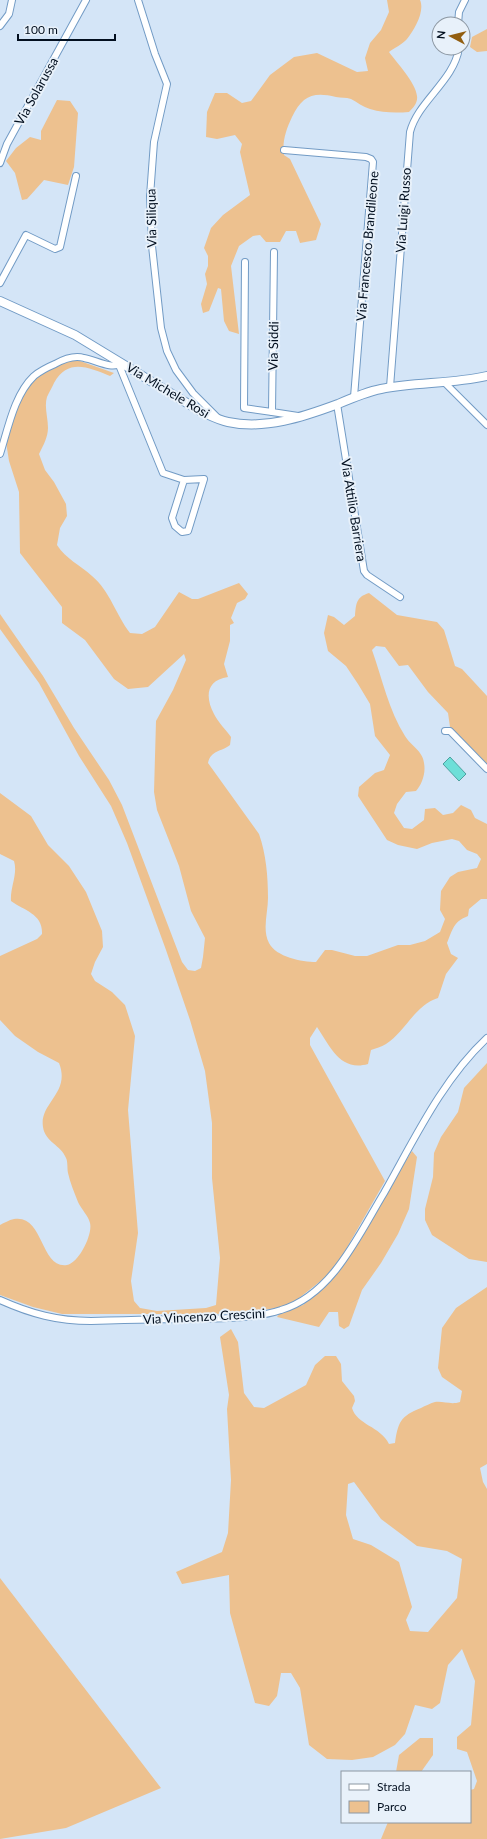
<svg xmlns="http://www.w3.org/2000/svg" width="487" height="1839" viewBox="0 0 487 1839" font-family="Lato,sans-serif">
	<style>
		.green { fill: #edc18f; fill-rule: evenodd }
		.water { fill: #6ddfd8; stroke: #4da1a0 }
		.lines { fill: none; stroke-linecap: round; stroke-linejoin: round }
		.minor-casing { stroke: #729bc5; stroke-width: 8 }
		.tertiary-casing { stroke: #729bc5; stroke-width: 10 }
		.minor { stroke: #fff; stroke-width: 6 }
		.tertiary { stroke: #fff; stroke-width: 8 }
		.labels { text-anchor: middle; stroke-width: 4; stroke-linejoin: round; paint-order: stroke }
		.street-label { font-size: 13px; fill: #020f1f; stroke: #e8f1fa }
	</style>
	<rect width="100%" height="100%" fill="#d4e5f7"/>
	<g class="green">
		<path d="M387 0H420C425 11 415 29 407 39 403 44 394 48 389 52 397 63 416 83 417 96 418 103 413 108 409 112 396 113 383 113 370 109 363 107 357 102 351 99 346 97 341 98 336 97 313 91 302 96 292 117 286 130 282 141 284 155L290 159 321 224 316 240 300 243 296 231H286L280 242H266L260 235 253 236 239 246 231 266 239 334 229 331 224 321 221 289 218 288 209 311 203 313 201 304 207 284 205 274 208 266V256L204 248 211 228 223 215 250 195 240 152 242 144 235 135 217 139 206 137 207 112 215 93H227L242 103 251 101 270 75 294 57 317 53 357 72 368 71 365 58 370 43 381 30 389 12Z"/>
		<path d="M487 29V51L477 52 470 47 472 37Z"/>
		<path d="M57 100 70 101 78 113 74 167 68 185 44 180 27 199 22 200 15 173 6 161 16 148 30 137 41 140V131Z"/>
		<path d="M68 360H77L114 373 110 376C88 367 68 358 54 383 52 388 49 392 47 397 44 407 48 417 48 428 48 437 43 446 39 454L45 470 54 482 66 504 67 516 60 528 57 545C66 559 80 565 92 576 110 591 116 615 130 633L142 634 155 627 179 592 192 599H198L239 583 248 594 245 599 237 603 231 618 234 623 230 625V641L224 664 228 677C206 680 205 697 214 714 218 722 226 730 231 737L230 745C221 752 211 750 208 763L259 834C266 854 268 876 268 898 268 912 262 930 269 943 276 957 302 962 316 962L325 950H332L355 956H367L398 945H410L425 941 440 932 445 919 440 910 441 891 450 877 458 872 477 868 481 859 477 854 467 850 459 841 452 839 432 843 417 849 398 845 387 840 358 796 359 787 375 773 384 770 390 755 375 736 370 704 358 684 346 666 328 651 324 633 328 615 334 617 344 625 355 616C356 604 356 597 369 593L397 615 437 622 444 630 455 666 462 669 487 696V766L458 739 450 727 448 713 428 692 408 665 399 666 385 647 376 646 372 650C382 678 389 711 405 736 411 746 423 751 424 763 426 773 422 784 416 791L406 792 397 804 394 813 404 828 412 829 424 820 425 809 435 808 443 815 453 813 461 805 471 810 475 818 487 824V899H481L469 909 468 916C453 922 453 929 447 943L451 954 458 958 446 974 438 998C415 1005 405 1032 386 1044 381 1047 376 1048 371 1050L368 1064C340 1072 330 1046 317 1027L310 1038V1045L385 1181 341 1258 327 1276 294 1302 277 1308 230 1314H62L33 1307 0 1295V1225C4 1223 9 1220 14 1219 44 1214 40 1269 67 1265 79 1263 93 1234 90 1223 88 1215 81 1209 78 1202 74 1192 70 1182 68 1173 67 1168 68 1162 66 1158 61 1145 45 1142 43 1127 39 1103 71 1093 59 1063L38 1052 15 1036 0 1020V956L37 939 42 934C43 914 25 911 11 901 10 887 18 874 14 861L0 854V793L31 816 48 845 69 866 86 892 102 931 103 947 95 962 91 974 95 981 112 992 125 1005 135 1036 128 1110 138 1233 131 1281 134 1301 140 1308 157 1311 206 1308 216 1305 220 1258 212 1178V1123L205 1071 190 1020 166 950 127 843 111 806 79 756 39 683 0 629V614L43 676 74 728 109 780 122 805 182 962 188 970 195 971 201 968 203 957 205 938 191 911 179 866 157 810 154 792 156 721 173 690 186 660 184 654 148 687 128 689 114 679 85 640 62 623V607L20 553 19 492 9 461 6 442 20 399 36 376Z"/>
		<path d="M487 1063V1262L469 1259 432 1235 425 1220V1209L433 1177 434 1153 441 1137 458 1112 464 1088Z"/>
		<path d="M412 1151 417 1157 409 1209 398 1234 381 1263 362 1290 349 1326 344 1329 339 1326 338 1312H329L319 1327 277 1317 280 1313 303 1305 316 1294 334 1276Z"/>
		<path d="M487 1287V1464L480 1468 483 1482 487 1489V1839H381L388 1822H470V1790L474 1789 477 1781 467 1752 457 1749V1737L471 1725 475 1681 462 1649 448 1665 440 1703 432 1709 415 1705 405 1734 395 1745 373 1757 352 1760 327 1759 309 1745 300 1688 291 1673H281L277 1696 269 1706 255 1703 230 1613 229 1575 182 1584 176 1572 222 1552 228 1533 231 1480 227 1409 229 1395 220 1337 231 1329 238 1342 244 1393 254 1407 264 1408 306 1385 315 1365 325 1356H336L341 1364 342 1381 354 1396 355 1401 352 1408C357 1425 380 1426 389 1444L395 1443C398 1423 400 1416 421 1408 425 1406 431 1403 435 1402 444 1401 451 1405 460 1402L462 1391 442 1377 438 1368 442 1328 456 1308ZM354 1482 381 1519 417 1546 447 1551 462 1559 457 1598 428 1632 410 1631 406 1620 412 1607 399 1562 371 1545 353 1539 346 1515 348 1484Z"/>
		<path d="M0 1578 151 1775 161 1788 66 1828 0 1839Z"/>
		<path d="M420 1738H433V1755L421 1772H396L399 1755Z"/>
	</g>
	<path class="water" d="M450 757 466 774 459 781 443 764Z"/>
	<g class="lines">
		<g class="minor-casing">
			<g id="minor">
				<path d="M138 0 155 54 167 84 154 142 150 196 152 246 161 328 167 351 176 370 193 393 218 418"/>
				<path d="M458 24 459 12 465 0"/>
				<path d="M0 26 9 14 12 0"/>
				<path d="M284 150 366 157 371 159 373 162 354 397"/>
				<path d="M0 163 7 144 86 0"/>
				<path d="M274 252 272 412 298 416"/>
				<path d="M245 262 244 408 272 412"/>
				<path d="M0 283 26 235 55 249 60 247 76 176"/>
				<path d="M119 365 163 473 184 480 204 479 188 531 182 532 175 526 172 518 184 480"/>
				<path d="M445 383 487 425"/>
				<path d="M390 387 410 132C418 101 454 81 459 48"/>
				<path d="M337 404 364 571 367 575 400 597"/>
				<path d="M0 454C8 429 14 395 34 376 40 371 48 367 55 364 64 359 74 355 84 358 96 360 111 370 122 363"/>
				<path d="M445 731H450L487 769"/>
				<path d="M0 1300C31 1314 58 1321 91 1321 126 1320 162 1319 197 1319 224 1318 254 1319 281 1310 332 1295 358 1236 384 1193 414 1140 442 1080 487 1038"/>
			</g>
		</g>
		<g class="tertiary-casing">
			<path id="tertiary" d="M0 301 75 335 200 411C209 415 218 420 228 422 265 430 303 417 338 404 352 398 366 392 381 389 416 382 452 384 487 376"/>
		</g>
		<use href="#minor" class="minor"/>
		<use href="#tertiary" class="tertiary"/>
	</g>
	<g class="labels">
		<g class="street-label">
			<text transform="translate(36 91) rotate(-61)" y="5">Via Solarussa</text>
			<text transform="translate(403 210) rotate(-86)" y="5">Via Luigi Russo</text>
			<text transform="translate(151 218) rotate(-91)" y="5">Via Siliqua</text>
			<text transform="translate(367 246) rotate(-85)" y="5">Via Francesco Brandileone</text>
			<text transform="translate(273 346) rotate(-89)" y="5">Via Siddi</text>
			<text transform="translate(168 390) rotate(31)" y="5">Via Michele Rosi</text>
			<text transform="translate(354 510) rotate(81)" y="5">Via Attilio Barriera</text>
			<text transform="translate(204 1316) rotate(-3)" y="5">Via Vincenzo Crescini</text>
		</g>
	</g>
	<rect x="341" y="1771" width="130" height="52" fill="#e8f1fa" stroke="#8c97a2"/>
	<rect x="349" y="1784" width="20" height="6" fill="#ffffff" stroke="#8c97a2"/>
	<text x="377" y="1791" font-size="12" fill="#020f1f">Strada</text>
	<rect x="349" y="1801" width="20" height="12" fill="#edc18f" stroke="#8c97a2"/>
	<text x="377" y="1811" font-size="12" fill="#020f1f">Parco</text>
	<g transform="translate(451 36) rotate(277)"><circle r="19" fill="#e8f1fa" stroke="#8c97a2"/>
	<path d="M0-3L7 15L0 10L-7 15Z" fill="#925e10"/>
	<text y="-6" font-size="11" font-weight="bold" text-anchor="middle" fill="#020f1f">N</text>
	</g>
	<path d="M18 34v6h97v-6" fill="none" stroke="#020f1f" stroke-width="2"/>
	<text x="24" y="34" font-size="12" fill="#020f1f" stroke="#e8f1fa" stroke-width="3" paint-order="stroke">100 m</text>
</svg>
